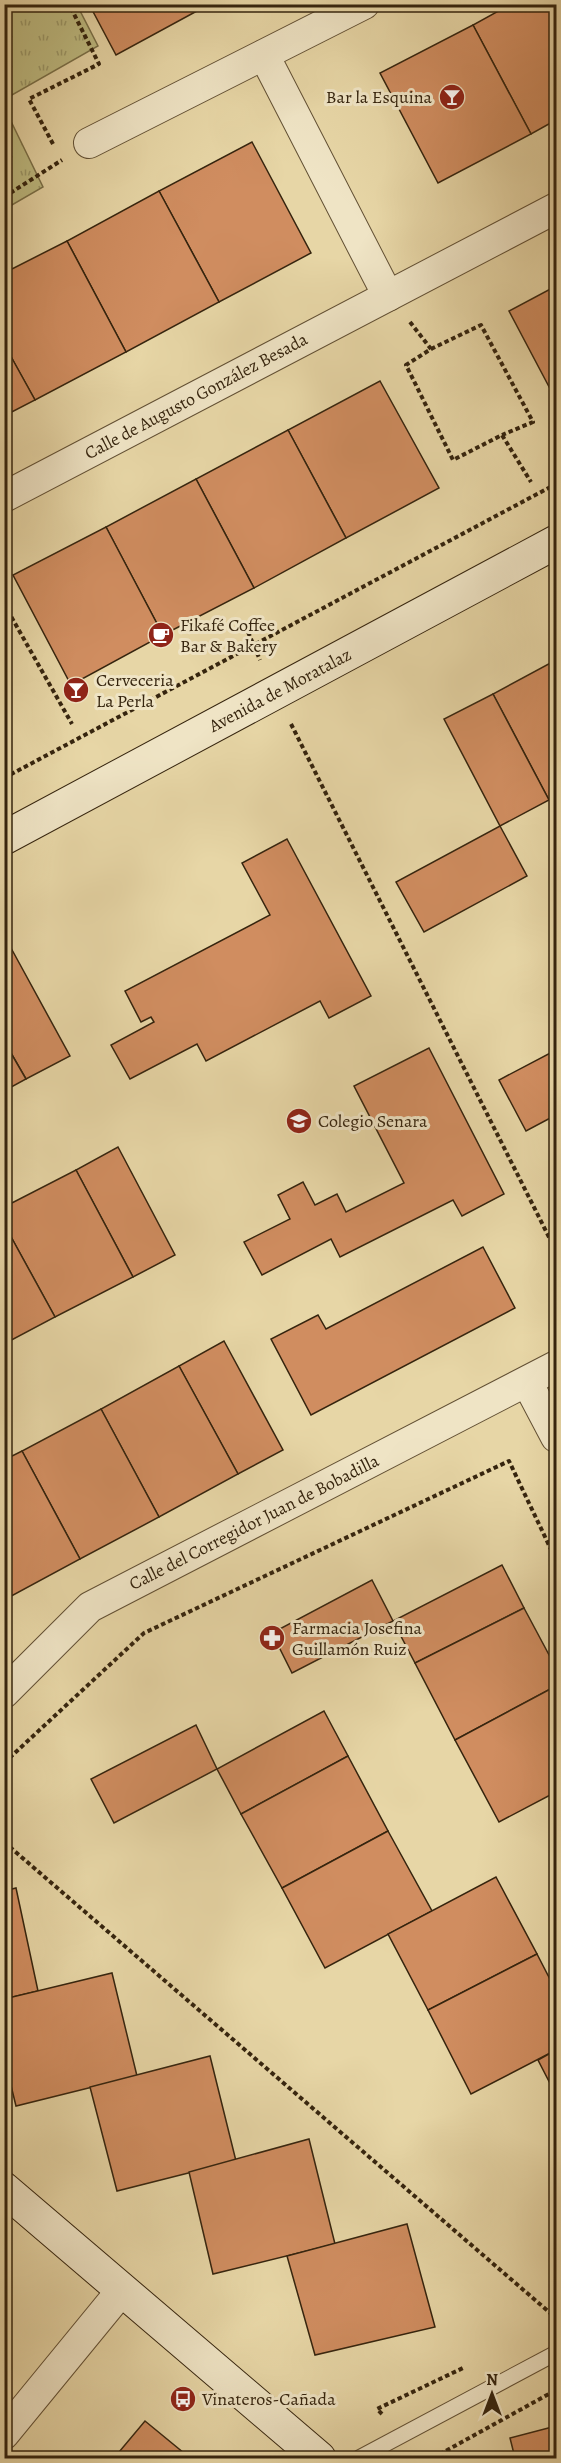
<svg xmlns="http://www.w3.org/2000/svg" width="561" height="2463" viewBox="0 0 561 2463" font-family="Alegreya,serif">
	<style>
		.grass { fill: url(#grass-tufts); stroke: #7a7048; stroke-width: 1.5 }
		.building { fill: #d08d60; stroke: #35240e; stroke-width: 1.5 }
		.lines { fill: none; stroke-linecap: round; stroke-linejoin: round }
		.lane-casing { stroke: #625034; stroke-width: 17 }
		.street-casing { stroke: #625034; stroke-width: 32 }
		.secondary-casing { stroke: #35240e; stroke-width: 35 }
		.path { stroke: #35240e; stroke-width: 4; stroke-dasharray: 4.5 3; stroke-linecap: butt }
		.lane { stroke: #efe4c5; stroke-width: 15 }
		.street { stroke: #efe4c5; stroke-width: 30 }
		.secondary { stroke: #efe4c5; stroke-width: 33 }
		.labels { text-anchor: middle; stroke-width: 6; stroke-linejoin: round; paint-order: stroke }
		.poi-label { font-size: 18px; fill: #35240e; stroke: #efe4c5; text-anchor: start }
		.street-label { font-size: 18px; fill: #35240e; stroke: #efe4c5 }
	</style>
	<defs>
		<pattern id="grass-tufts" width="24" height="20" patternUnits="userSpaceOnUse" patternTransform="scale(1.5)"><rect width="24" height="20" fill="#bebb81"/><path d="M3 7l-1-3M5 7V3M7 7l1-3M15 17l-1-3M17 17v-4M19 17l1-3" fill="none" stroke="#9b9868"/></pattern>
	</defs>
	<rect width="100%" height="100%" fill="#e7d6a6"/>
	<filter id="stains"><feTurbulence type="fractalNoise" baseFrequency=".00333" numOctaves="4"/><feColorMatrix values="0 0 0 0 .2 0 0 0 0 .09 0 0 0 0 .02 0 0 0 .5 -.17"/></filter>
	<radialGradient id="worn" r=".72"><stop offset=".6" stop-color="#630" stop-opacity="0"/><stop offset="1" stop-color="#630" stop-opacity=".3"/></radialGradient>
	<g class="grass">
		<path d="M5 4 77 5 98 46 5 99Z"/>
		<path d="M5 109 43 187 5 209H4Z"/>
	</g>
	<g class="building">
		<path d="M89 4H207L208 5 116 55Z"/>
		<path d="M511 4H556V120L531 134 473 25Z"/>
		<path d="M473 25 531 134 438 183 380 73Z"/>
		<path d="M252 142 311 253 219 302 159 191Z"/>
		<path d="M159 191 219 302 126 352 67 241Z"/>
		<path d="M67 241 126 352 35 400 4 344V273Z"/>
		<path d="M556 286V400L509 311Z"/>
		<path d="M4 344 35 400 4 416Z"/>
		<path d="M380 381 439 488 346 538 288 430Z"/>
		<path d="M288 430 346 538 254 588 196 479Z"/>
		<path d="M196 479 254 588 163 635 106 527Z"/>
		<path d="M106 527 163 635 71 685 13 575Z"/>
		<path d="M556 660V796L549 800 493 694Z"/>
		<path d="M493 694 549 800 500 826 444 719Z"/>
		<path d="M500 826 527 876 424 932 396 882Z"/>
		<path d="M287 839 371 996 329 1018 320 1001 206 1061 197 1044 130 1079 111 1045 154 1022 151 1017 141 1022 125 991 270 915 242 863Z"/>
		<path d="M556 911V928L550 915Z"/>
		<path d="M11 948 70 1056 26 1079 4 1041V952Z"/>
		<path d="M4 1041 26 1079 4 1091Z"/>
		<path d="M429 1048 504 1194 462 1216 453 1200 340 1257 331 1239 262 1275 244 1242 290 1219 278 1195 303 1182 315 1205 337 1194 346 1212 404 1183 354 1086Z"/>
		<path d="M556 1050V1115L526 1131 499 1080Z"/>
		<path d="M118 1147 175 1255 133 1277 76 1170Z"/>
		<path d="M76 1170 133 1277 55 1317 4 1224V1207Z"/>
		<path d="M4 1224 55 1317 4 1344Z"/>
		<path d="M483 1247 515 1308 311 1415 271 1339 318 1315 326 1329Z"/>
		<path d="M224 1341 283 1450 238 1474 179 1366Z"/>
		<path d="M179 1366 238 1474 159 1517 101 1409Z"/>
		<path d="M101 1409 159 1517 80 1559 22 1451Z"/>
		<path d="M22 1451 80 1559 4 1600V1460Z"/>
		<path d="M502 1565 524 1608 415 1663 393 1621Z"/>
		<path d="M372 1580 393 1621 292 1673 272 1633Z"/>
		<path d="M524 1608 556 1668V1686L455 1740 415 1663Z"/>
		<path d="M556 1686V1792L499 1822 455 1740Z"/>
		<path d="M324 1711 348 1756 241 1814 217 1769Z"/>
		<path d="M196 1725 217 1769 114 1823 91 1779Z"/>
		<path d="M348 1756 388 1831 282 1888 241 1814Z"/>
		<path d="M388 1831 432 1911 325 1968 282 1888Z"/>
		<path d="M496 1877 537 1954 428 2010 388 1934Z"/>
		<path d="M16 1888 38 1991 4 1999V1891Z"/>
		<path d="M537 1954 556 1991V2050L471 2094 428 2010Z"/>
		<path d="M112 1973 137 2076 16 2106 4 2057V1999Z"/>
		<path d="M556 2050V2095L538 2060Z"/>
		<path d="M210 2056 236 2161 117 2191 90 2087Z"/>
		<path d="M309 2139 335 2244 213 2274 189 2172Z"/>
		<path d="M407 2224 435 2327 315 2355 287 2256Z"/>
		<path d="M145 2421 190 2458H114Z"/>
		<path d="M556 2426V2458H515L510 2438Z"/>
	</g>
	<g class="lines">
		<g class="lane-casing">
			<path id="lane" d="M359 2458 556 2353"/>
		</g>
		<g class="street-casing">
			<g id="street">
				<path d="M264 55 388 296"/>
				<path d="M89 143 364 4"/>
				<path d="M4 497 556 208"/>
				<path d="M527 1382 556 1437"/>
				<path d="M4 1693 90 1607 556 1366"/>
				<path d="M4 2434 122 2290"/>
			</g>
		</g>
		<g class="secondary-casing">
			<g id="secondary">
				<path d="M4 838 556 542"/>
				<path d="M4 2189 319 2458"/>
			</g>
		</g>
		<g class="path">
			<path d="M53 144 29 99 99 64 69 4"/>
			<path d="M4 197 62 160"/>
			<path d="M410 322 431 349 406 365 453 460 502 435 531 482"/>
			<path d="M431 349 481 325 533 422 502 435"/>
			<path d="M4 604 72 724"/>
			<path d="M248 632 260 660"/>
			<path d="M291 724 556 1251"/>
			<path d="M4 778 556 484"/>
			<path d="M4 1763 144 1633 509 1461 556 1560"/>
			<path d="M4 1842 556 2318"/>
			<path d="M382 2414 377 2409 463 2368"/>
			<path d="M433 2458 556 2390"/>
		</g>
		<use href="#lane" class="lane"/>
		<use href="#street" class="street"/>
		<use href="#secondary" class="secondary"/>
	</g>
	<defs>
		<g id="bar-disc" transform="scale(1.35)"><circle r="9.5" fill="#8f2418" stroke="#efe4c5"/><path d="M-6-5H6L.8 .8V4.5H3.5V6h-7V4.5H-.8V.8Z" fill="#fff"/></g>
		<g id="cafe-disc" transform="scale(1.35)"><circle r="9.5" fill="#8f2418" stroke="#efe4c5"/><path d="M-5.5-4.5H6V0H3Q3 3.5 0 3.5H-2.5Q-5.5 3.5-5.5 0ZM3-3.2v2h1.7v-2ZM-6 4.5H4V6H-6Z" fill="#fff"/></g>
		<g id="school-disc" transform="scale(1.35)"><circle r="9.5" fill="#8f2418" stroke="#efe4c5"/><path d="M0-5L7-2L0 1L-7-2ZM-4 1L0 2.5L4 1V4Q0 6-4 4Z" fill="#fff"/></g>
		<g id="pharmacy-disc" transform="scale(1.35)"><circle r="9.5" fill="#8f2418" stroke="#efe4c5"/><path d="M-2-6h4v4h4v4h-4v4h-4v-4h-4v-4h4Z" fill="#fff"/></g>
		<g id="bus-disc" transform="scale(1.35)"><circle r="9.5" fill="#8f2418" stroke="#efe4c5"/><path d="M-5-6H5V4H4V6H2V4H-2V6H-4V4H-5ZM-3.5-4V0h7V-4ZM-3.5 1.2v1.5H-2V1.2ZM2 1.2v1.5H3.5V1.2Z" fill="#fff"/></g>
	</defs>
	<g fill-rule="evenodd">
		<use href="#bar-disc" x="452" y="97"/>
		<use href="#cafe-disc" x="161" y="635"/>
		<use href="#bar-disc" x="76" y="690"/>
		<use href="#school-disc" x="299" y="1121"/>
		<use href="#pharmacy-disc" x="272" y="1638"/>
		<use href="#bus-disc" x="183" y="2399"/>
	</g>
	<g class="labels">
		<g class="poi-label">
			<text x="432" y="103" text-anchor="end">Bar la Esquina</text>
			<text x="180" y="631">Fikafé Coffee<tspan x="180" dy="21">Bar &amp; Bakery</tspan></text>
			<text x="96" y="686">Cerveceria<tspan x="96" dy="21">La Perla</tspan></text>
			<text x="318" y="1127">Colegio Senara</text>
			<text x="292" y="1634">Farmacia Josefina<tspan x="292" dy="21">Guillamón Ruiz</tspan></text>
			<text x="202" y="2405">Vinateros-Cañada</text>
		</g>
		<g class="street-label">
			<text transform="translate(196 396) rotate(-28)" y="6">Calle de Augusto González Besada</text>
			<text transform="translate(280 690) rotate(-28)" y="6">Avenida de Moratalaz</text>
			<text transform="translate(254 1522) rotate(-27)" y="6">Calle del Corregidor Juan de Bobadilla</text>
		</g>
	</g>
	<rect width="561" height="2463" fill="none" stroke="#e7d6a6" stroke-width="24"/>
	<rect x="6" y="6" width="549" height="2451" fill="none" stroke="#35240e" stroke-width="3"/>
	<rect x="12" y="12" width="537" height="2439" fill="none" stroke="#35240e" stroke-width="1.5"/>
	<g transform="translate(492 2394)" stroke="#efe4c5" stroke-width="4.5" paint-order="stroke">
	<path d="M0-4.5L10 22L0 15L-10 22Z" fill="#35240e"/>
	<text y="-9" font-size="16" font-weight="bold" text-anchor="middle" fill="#35240e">N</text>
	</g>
	<rect width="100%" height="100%" filter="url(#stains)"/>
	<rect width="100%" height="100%" fill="url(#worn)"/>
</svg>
